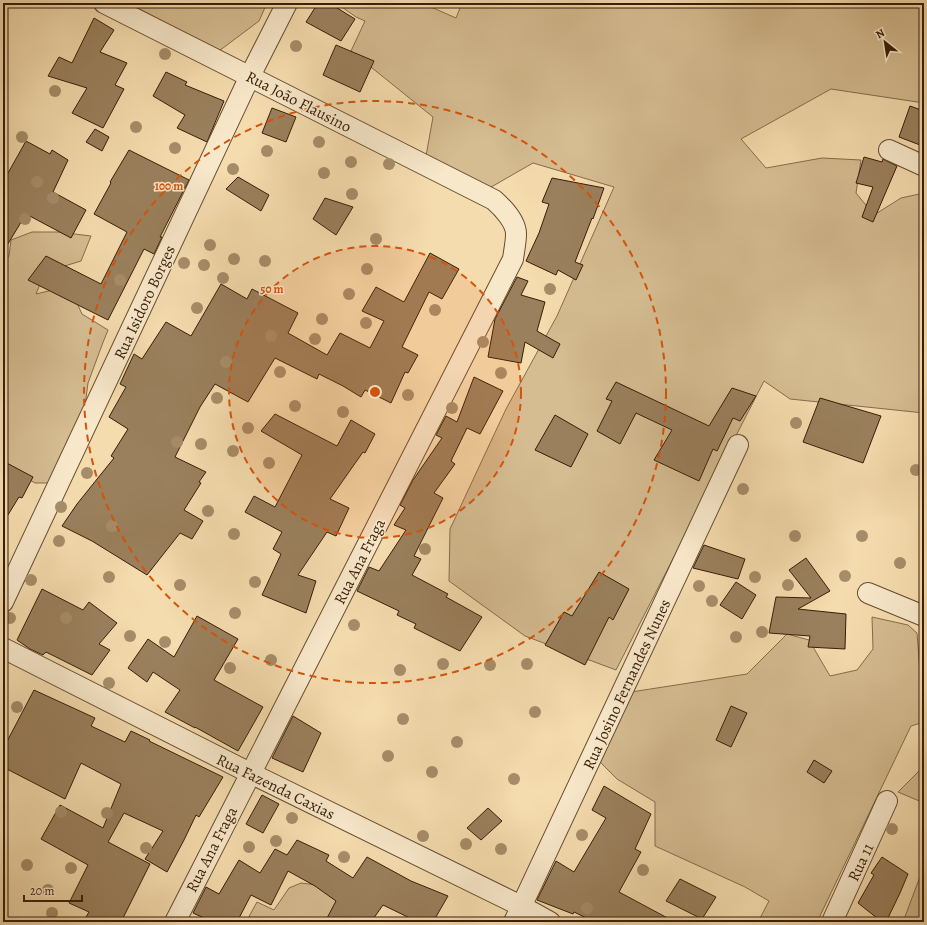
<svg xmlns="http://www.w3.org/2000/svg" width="927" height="925" viewBox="0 0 927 925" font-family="Alegreya,serif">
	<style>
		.green { fill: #d5bc91; stroke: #866c4c }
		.building { fill: #9a805d; stroke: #371d06 }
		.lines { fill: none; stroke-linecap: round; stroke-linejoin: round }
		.minor-casing { stroke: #664d30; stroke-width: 22 }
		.minor { stroke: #f8e8ca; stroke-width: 20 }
		.tree { fill: #a68d69 }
		.ring { fill: none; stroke: #d6530b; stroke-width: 2; stroke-dasharray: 7 5 }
		.labels { text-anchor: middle; stroke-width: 3; stroke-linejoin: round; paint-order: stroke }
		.street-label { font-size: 16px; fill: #371d06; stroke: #f8e8ca }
		.centre { fill: #d6530b; stroke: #f8e8ca; stroke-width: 2 }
		.ring-label { font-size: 12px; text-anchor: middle; font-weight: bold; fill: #d6530b; stroke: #f8e8ca; stroke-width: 3; stroke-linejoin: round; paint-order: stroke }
	</style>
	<rect width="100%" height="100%" fill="#f5dcae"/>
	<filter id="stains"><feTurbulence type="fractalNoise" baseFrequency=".005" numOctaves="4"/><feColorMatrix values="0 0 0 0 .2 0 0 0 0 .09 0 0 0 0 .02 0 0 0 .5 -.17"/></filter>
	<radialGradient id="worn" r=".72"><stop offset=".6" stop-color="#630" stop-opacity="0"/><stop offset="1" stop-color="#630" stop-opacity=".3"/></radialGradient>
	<g class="green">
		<path d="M128 3H267L259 21 219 51Z"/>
		<path d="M336 3H422L456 18 462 3H924V103L831 89 741 139 766 168 822 158 861 160 856 193 874 215 901 198 924 193V413L790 399 764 381 616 670 525 636 449 581 450 529 506 409 557 316 614 187 533 163 486 190 426 156 433 117 351 51 365 21 356 17Z"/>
		<path d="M32 232H58L91 236 81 261 45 272 36 294 69 286 82 314 108 330 102 345 88 383 84 413 51 483H35L3 465V261L9 256 11 240Z"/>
		<path d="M872 617 908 625 917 633 920 672H924V722L911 726 817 922H758L769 901 745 887 655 846V802L617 779 598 760 631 692 747 674 787 634 809 640 830 676 857 670 873 649Z"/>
		<path d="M924 766V803L898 792Z"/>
		<path d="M924 866V922H903Z"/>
		<path d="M301 883 324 886 342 897 330 922H246L257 902 274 910 289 888Z"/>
	</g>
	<g class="building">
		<path d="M318 3H329L355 19 341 41 306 22Z"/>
		<path d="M94 18 114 30 100 52 127 63 115 85 124 89 103 128 72 113 87 88 48 76 59 57 72 63Z"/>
		<path d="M336 45 374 61 360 92 323 75Z"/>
		<path d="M166 72 187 82 185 85 224 101 207 142 177 128 185 115 153 96Z"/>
		<path d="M910 106 924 111V134L920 145 899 137Z"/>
		<path d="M272 108 296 117 286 142 262 133Z"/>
		<path d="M95 129 109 137 102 151 86 142Z"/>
		<path d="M26 141 50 154 52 150 68 160 53 192 86 210 71 238 26 214 3 252V182Z"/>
		<path d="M129 150 189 180 160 237H162L154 254 144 249 108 320 28 280 46 256 101 284 127 232 94 214 111 183 110 182Z"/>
		<path d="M864 157 882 162 883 159 897 166 873 222 862 217 873 187 856 183Z"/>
		<path d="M238 177 269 195 261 211 226 189Z"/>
		<path d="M552 178 604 188 593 219 592 218 575 262 583 265 576 280 558 270 556 275 526 261 539 233 549 204 542 202Z"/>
		<path d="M325 198 353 207 336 235 313 219Z"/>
		<path d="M430 253 459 269 442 299 429 292 402 347 418 355 408 373 405 372 391 403 365 390 361 397 343 386 319 374 317 379 275 358 248 402 215 384 200 407 175 457 206 472 199 482 201 483 184 510 203 521 192 539 180 533 147 575 92 541 62 526 77 504 114 458 111 456 128 429 109 417 126 387 120 384 134 354 142 359 166 322 191 336 221 284 247 299 252 289 298 313 288 333 327 355 340 333 370 348 384 321 362 311 376 287 404 302Z"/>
		<path d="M517 277 528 281 521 295 545 302 537 331 560 344 553 358 525 342 521 363 488 357 495 319Z"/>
		<path d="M474 377 503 391 480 434 467 428 451 461 455 464 434 493 443 498 414 556 421 559 412 575 448 594 446 597 482 617 460 651 414 628 416 624 397 615 399 611 357 591 369 567 379 571 406 530 394 525 405 508 400 505 413 480 442 438 436 435 446 416 457 422Z"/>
		<path d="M616 382 709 426 732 388 756 396 740 421 733 418 717 451 713 449 699 481 654 460 672 430 636 413 620 444 597 431 612 401 606 399Z"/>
		<path d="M820 398 881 416 863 463 803 442Z"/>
		<path d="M275 414 337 446 351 420 375 434 365 453 363 452 330 499 349 508 336 536 327 532 298 575 316 581 306 613 262 595 281 554 273 549 282 532 245 512 254 496 275 507 302 455 261 431Z"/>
		<path d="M555 415 588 434 571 467 535 450Z"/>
		<path d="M3 461 33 477 22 498 19 497 3 523Z"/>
		<path d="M704 545 745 559 738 579 693 568Z"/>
		<path d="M806 558 830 591 798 609 846 614 845 649 808 647 810 636 769 633 776 597 811 598 789 570Z"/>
		<path d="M599 572 629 589 613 620 609 617 585 665 545 645 564 612 572 616Z"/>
		<path d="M736 582 756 595 742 619 720 605Z"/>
		<path d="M42 589 83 610 89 602 117 623 99 644 110 650 92 675 46 652 43 655 30 649 17 640Z"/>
		<path d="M197 616 238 639 214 680 263 707 238 751 195 727V728L165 712 180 690 153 672 147 682 128 668 148 639 174 657Z"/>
		<path d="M34 690 95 718 91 726 125 742 131 731 150 740 149 741 223 777 199 817 196 815 184 840 167 872 145 859 163 831 124 813 108 842 150 864 121 922H83L89 912 69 903 88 865 41 839 60 805 103 828 121 784 81 763 65 799 3 767V749Z"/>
		<path d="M731 706 747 713 731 747 716 740Z"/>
		<path d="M293 716 321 733 303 772 272 758Z"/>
		<path d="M814 760 832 771 824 783 807 772Z"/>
		<path d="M604 786 651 814 635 849 641 852 619 892 675 922H595L574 912 573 914 537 900 556 861 574 872 606 818 592 810Z"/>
		<path d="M262 795 279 804 263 833 246 824Z"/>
		<path d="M488 808 502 821 481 840 467 828Z"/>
		<path d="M297 840 329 855 326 861 353 878 367 857 411 881 448 896 433 922H418L383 905 371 922H325L336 901 315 886 288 871 271 905 251 895 237 922H213L193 913 206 887 219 894 239 860 260 873 275 849 287 855Z"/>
		<path d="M882 857 908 874 900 893 886 922H882L858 903 874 875 871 873Z"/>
		<path d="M680 879 716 897 702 919 666 901Z"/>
	</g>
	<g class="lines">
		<g class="minor-casing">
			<g id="minor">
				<path d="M104 3 494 200C503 208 516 222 516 234 516 242 514 251 513 259L175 922"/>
				<path d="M889 150 924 166"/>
				<path d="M868 593 924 616"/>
				<path d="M3 602 250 76 287 3"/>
				<path d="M3 648 250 773 521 906 550 922"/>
				<path d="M514 922 738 445"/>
				<path d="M832 922 887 801"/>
			</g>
		</g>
		<use href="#minor" class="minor"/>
	</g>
	<g class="tree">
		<circle cx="296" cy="46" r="6"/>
		<circle cx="165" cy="54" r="6"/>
		<circle cx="55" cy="91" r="6"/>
		<circle cx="136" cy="127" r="6"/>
		<circle cx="22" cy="137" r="6"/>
		<circle cx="319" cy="142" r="6"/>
		<circle cx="175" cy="148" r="6"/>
		<circle cx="267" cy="151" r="6"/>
		<circle cx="351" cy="162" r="6"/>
		<circle cx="389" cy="164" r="6"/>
		<circle cx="233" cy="169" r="6"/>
		<circle cx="324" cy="173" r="6"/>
		<circle cx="37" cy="182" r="6"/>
		<circle cx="352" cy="194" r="6"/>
		<circle cx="53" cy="198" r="6"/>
		<circle cx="25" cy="219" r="6"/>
		<circle cx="376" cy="239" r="6"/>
		<circle cx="210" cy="245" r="6"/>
		<circle cx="234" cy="259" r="6"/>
		<circle cx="265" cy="261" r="6"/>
		<circle cx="184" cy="263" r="6"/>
		<circle cx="204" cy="265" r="6"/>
		<circle cx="367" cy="269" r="6"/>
		<circle cx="223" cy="278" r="6"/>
		<circle cx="120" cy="280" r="6"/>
		<circle cx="550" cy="289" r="6"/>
		<circle cx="349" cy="294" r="6"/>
		<circle cx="197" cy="308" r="6"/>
		<circle cx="435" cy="310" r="6"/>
		<circle cx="322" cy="319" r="6"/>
		<circle cx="366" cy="323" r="6"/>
		<circle cx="271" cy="336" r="6"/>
		<circle cx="315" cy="339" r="6"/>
		<circle cx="483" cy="342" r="6"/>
		<circle cx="226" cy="362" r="6"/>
		<circle cx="280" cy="372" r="6"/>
		<circle cx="501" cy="373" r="6"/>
		<circle cx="408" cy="395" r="6"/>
		<circle cx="217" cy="398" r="6"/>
		<circle cx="295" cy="406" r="6"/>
		<circle cx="452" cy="408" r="6"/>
		<circle cx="343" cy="412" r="6"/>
		<circle cx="796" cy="423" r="6"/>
		<circle cx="248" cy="428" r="6"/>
		<circle cx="177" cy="442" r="6"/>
		<circle cx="201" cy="444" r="6"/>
		<circle cx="233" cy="451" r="6"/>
		<circle cx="269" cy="463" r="6"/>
		<circle cx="916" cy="470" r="6"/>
		<circle cx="87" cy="473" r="6"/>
		<circle cx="743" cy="489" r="6"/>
		<circle cx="61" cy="507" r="6"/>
		<circle cx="208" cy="511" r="6"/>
		<circle cx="112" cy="526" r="6"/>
		<circle cx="234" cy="534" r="6"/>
		<circle cx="795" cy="536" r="6"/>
		<circle cx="862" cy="536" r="6"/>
		<circle cx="59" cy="541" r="6"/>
		<circle cx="425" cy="549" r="6"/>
		<circle cx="900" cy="563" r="6"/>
		<circle cx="845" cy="576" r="6"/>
		<circle cx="109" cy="577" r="6"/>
		<circle cx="755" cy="577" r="6"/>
		<circle cx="31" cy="580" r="6"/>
		<circle cx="255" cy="582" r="6"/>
		<circle cx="180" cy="585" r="6"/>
		<circle cx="788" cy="585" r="6"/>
		<circle cx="699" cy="586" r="6"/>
		<circle cx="712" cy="601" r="6"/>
		<circle cx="235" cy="613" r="6"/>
		<circle cx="10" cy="618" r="6"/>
		<circle cx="66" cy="618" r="6"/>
		<circle cx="354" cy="625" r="6"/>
		<circle cx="762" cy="632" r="6"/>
		<circle cx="130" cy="636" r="6"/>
		<circle cx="736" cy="637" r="6"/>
		<circle cx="165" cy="642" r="6"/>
		<circle cx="271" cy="660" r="6"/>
		<circle cx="443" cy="664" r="6"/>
		<circle cx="527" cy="664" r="6"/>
		<circle cx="490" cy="665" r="6"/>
		<circle cx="230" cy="668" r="6"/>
		<circle cx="400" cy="670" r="6"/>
		<circle cx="109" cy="683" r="6"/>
		<circle cx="17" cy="707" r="6"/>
		<circle cx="535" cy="712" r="6"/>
		<circle cx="403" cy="719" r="6"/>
		<circle cx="457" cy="742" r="6"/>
		<circle cx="388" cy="756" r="6"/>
		<circle cx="432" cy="772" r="6"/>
		<circle cx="514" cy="779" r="6"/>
		<circle cx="61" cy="812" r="6"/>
		<circle cx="107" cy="813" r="6"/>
		<circle cx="292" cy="818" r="6"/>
		<circle cx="892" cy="829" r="6"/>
		<circle cx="582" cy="835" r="6"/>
		<circle cx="423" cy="836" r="6"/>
		<circle cx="276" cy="841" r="6"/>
		<circle cx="466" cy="844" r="6"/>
		<circle cx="249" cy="847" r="6"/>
		<circle cx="146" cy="848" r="6"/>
		<circle cx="501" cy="849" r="6"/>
		<circle cx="344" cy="857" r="6"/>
		<circle cx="27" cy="865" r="6"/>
		<circle cx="71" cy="868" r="6"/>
		<circle cx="643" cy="870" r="6"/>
		<circle cx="48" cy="890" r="6"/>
		<circle cx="587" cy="908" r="6"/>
		<circle cx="52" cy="913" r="6"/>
	</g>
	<circle cx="375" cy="392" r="146" fill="#d6530b" fill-opacity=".12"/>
	<g class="ring">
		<circle cx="375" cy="392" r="146"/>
		<circle cx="375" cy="392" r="291"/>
	</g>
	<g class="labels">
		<g class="street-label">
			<text transform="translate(299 101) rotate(27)" y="6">Rua João Flausino</text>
			<text transform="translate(144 302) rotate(-65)" y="6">Rua Isidoro Borges</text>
			<text transform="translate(359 561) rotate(-63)" y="6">Rua Ana Fraga</text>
			<text transform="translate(626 684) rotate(-65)" y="6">Rua Josino Fernandes Nunes</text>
			<text transform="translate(276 786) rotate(26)" y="6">Rua Fazenda Caxias</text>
			<text transform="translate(211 849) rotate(-63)" y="6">Rua Ana Fraga</text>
			<text transform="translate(860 862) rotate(-65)" y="6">Rua 11</text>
		</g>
	</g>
	<circle cx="375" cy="392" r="6" class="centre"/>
	<g class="ring-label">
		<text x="169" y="190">100 m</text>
		<text x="272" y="293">50 m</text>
	</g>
	<rect width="927" height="925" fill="none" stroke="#f5dcae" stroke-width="16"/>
	<rect x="4" y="4" width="919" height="917" fill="none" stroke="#371d06" stroke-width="2"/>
	<rect x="8" y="8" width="911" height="909" fill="none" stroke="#371d06"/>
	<g transform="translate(885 42) rotate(330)" stroke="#f8e8ca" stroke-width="3" paint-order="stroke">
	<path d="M0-3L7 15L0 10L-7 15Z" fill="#371d06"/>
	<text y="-6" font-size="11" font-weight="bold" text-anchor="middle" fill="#371d06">N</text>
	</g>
	<path d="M24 895v6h58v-6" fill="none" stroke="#371d06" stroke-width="2"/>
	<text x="30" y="895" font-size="12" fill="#371d06" stroke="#f8e8ca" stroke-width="3" paint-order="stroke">20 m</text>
	<rect width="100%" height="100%" filter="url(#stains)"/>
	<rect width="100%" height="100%" fill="url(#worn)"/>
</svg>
